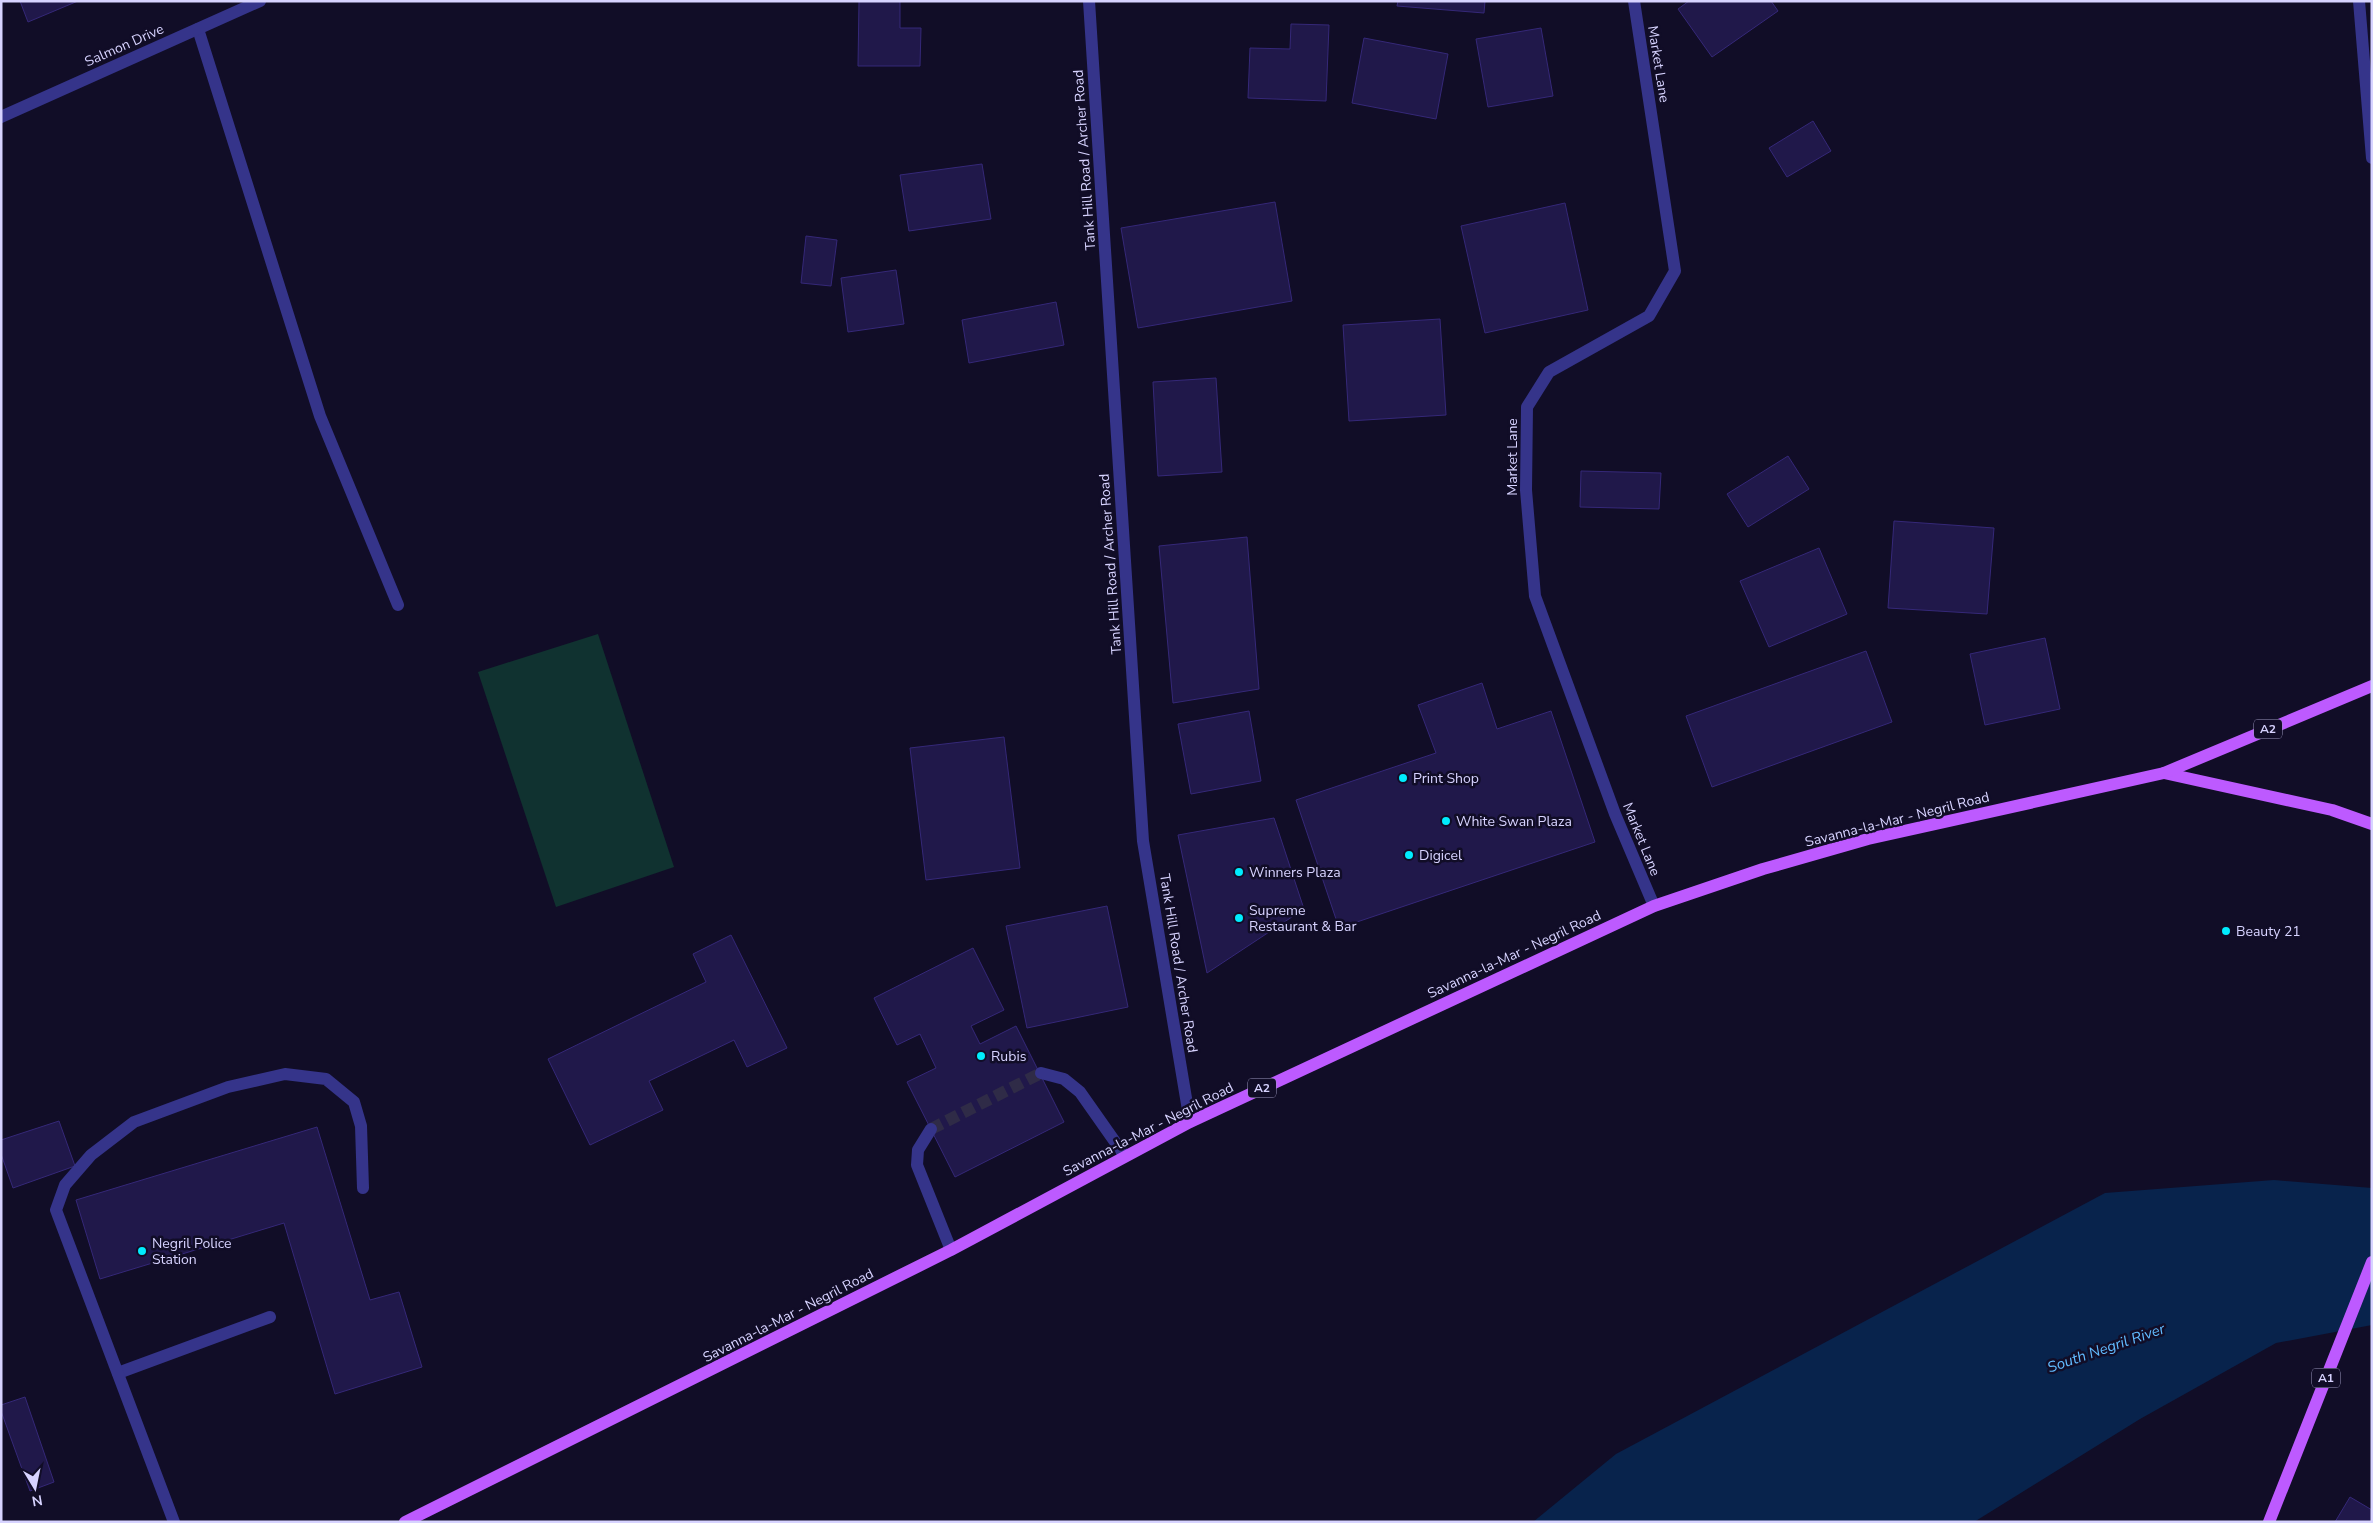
<svg xmlns="http://www.w3.org/2000/svg" width="2373" height="1523" viewBox="0 0 2373 1523" font-family="'Nunito Sans',sans-serif">
	<style>
		.green { fill: #103230 }
		.water { fill: #08234c }
		.building { fill: #20184a; stroke: #352878 }
		.lines { fill: none; stroke-linecap: round; stroke-linejoin: round }
		.minor-tunnel { stroke: #2f2b47; stroke-width: 12; stroke-dasharray: 12 6; stroke-linecap: butt }
		.minor { stroke: #35348a; stroke-width: 12 }
		.major { stroke: #bd5aff; stroke-width: 12 }
		.poi-dot { fill: #00ecfe; stroke: #110d27; stroke-width: 2 }
		.labels { text-anchor: middle; stroke-width: 5; stroke-linejoin: round; paint-order: stroke }
		.shield { fill: #110d27; stroke: #9c98be; stroke-width: 1 }
		.shield-label { font-size: 12px; font-weight: bold; fill: #d7d3ff }
		.street-label { font-size: 14px; fill: #d7d3ff; stroke: #110d27 }
		.poi-label { font-size: 14px; fill: #d7d3ff; stroke: #110d27; text-anchor: start }
		.water-label { font-size: 15px; font-style: italic; fill: #61bbff; stroke: #110d27 }
	</style>
	<rect width="100%" height="100%" fill="#110d27"/>
	<path class="green" d="M598 634 674 867 556 907 478 672Z"/>
	<path class="water" d="M2274 1180 2372 1188V1325L2276 1343 2140 1419 1974 1522H1533L1616 1454 2105 1193Z"/>
	<g class="building">
		<path d="M20 1H78L28 22Z"/>
		<path d="M859 1H900V28H921L920 66H858Z"/>
		<path d="M1398 1H1485L1484 13 1397 6Z"/>
		<path d="M1689 1H1771L1778 11 1712 57 1678 9Z"/>
		<path d="M1291 24 1329 25 1326 101 1248 98 1250 48 1290 49Z"/>
		<path d="M1541 28 1553 96 1488 107 1476 39Z"/>
		<path d="M1364 38 1448 54 1436 119 1352 103Z"/>
		<path d="M1813 121 1831 151 1787 177 1769 148Z"/>
		<path d="M982 164 991 219 909 231 900 175Z"/>
		<path d="M1275 202 1292 301 1138 328 1121 228Z"/>
		<path d="M1565 203 1588 310 1485 333 1461 226Z"/>
		<path d="M806 236 837 240 831 286 801 283Z"/>
		<path d="M896 270 904 324 848 332 841 278Z"/>
		<path d="M1056 302 1064 345 969 363 962 320Z"/>
		<path d="M1440 319 1446 415 1349 421 1343 325Z"/>
		<path d="M1216 378 1222 472 1158 476 1153 382Z"/>
		<path d="M1788 456 1809 489 1748 527 1727 494Z"/>
		<path d="M1581 471 1661 473 1659 509 1580 507Z"/>
		<path d="M1894 521 1994 528 1987 614 1888 608Z"/>
		<path d="M1247 537 1259 689 1173 703 1159 546Z"/>
		<path d="M1819 548 1847 614 1769 647 1740 581Z"/>
		<path d="M2045 638 2060 709 1985 725 1970 654Z"/>
		<path d="M1866 651 1892 722 1712 787 1686 716Z"/>
		<path d="M1482 683 1497 729 1551 711 1595 842 1339 928 1296 800 1436 753 1418 705Z"/>
		<path d="M1249 711 1261 781 1191 794 1178 724Z"/>
		<path d="M1004 737 1020 868 926 880 910 748Z"/>
		<path d="M1274 818 1304 909 1207 973 1178 835Z"/>
		<path d="M1107 906 1128 1007 1027 1028 1006 926Z"/>
		<path d="M731 935 787 1048 747 1067 734 1040 649 1081 663 1110 590 1145 548 1059 706 982 693 954Z"/>
		<path d="M973 948 1004 1010 971 1026 980 1044 1016 1026 1064 1122 955 1177 907 1082 936 1068 920 1034 897 1045 874 998Z"/>
		<path d="M59 1121 75 1166 13 1188 1 1154V1140Z"/>
		<path d="M317 1127 370 1300 399 1292 422 1367 335 1394 284 1223 100 1279 76 1200Z"/>
		<path d="M25 1397 54 1482 30 1491 1 1411V1405Z"/>
		<path d="M2350 1497 2372 1510V1522H2335Z"/>
	</g>
	<g class="lines">
		<path class="minor-tunnel" d="M931 1129 1041 1073"/>
		<g class="minor">
			<path d="M1089 1 1143 841 1190 1122"/>
			<path d="M1634 1 1675 271 1649 316 1549 372 1527 407 1526 490 1535 596 1615 814 1654 906"/>
			<path d="M2359 1 2372 158"/>
			<path d="M198 29 320 416 398 605"/>
			<path d="M1 117 260 1"/>
			<path d="M1041 1073 1064 1079 1080 1092 1125 1156"/>
			<path d="M931 1129 918 1150 917 1165 951 1250"/>
			<path d="M118 1373 270 1317"/>
			<path d="M174 1522 56 1210 65 1185 91 1155 134 1122 228 1087 285 1074 326 1079 354 1102 361 1126 363 1188"/>
		</g>
		<g class="major">
			<path d="M2164 773 2332 810 2372 824"/>
			<path d="M405 1522 951 1250 1190 1122 1654 906 1763 869 1868 839 2164 773 2372 686"/>
			<path d="M2269 1522 2372 1262"/>
		</g>
	</g>
	<g class="poi-dot">
		<circle cx="1403" cy="778" r="5"/>
		<circle cx="1446" cy="821" r="5"/>
		<circle cx="1409" cy="855" r="5"/>
		<circle cx="1239" cy="872" r="5"/>
		<circle cx="1239" cy="918" r="5"/>
		<circle cx="2226" cy="931" r="5"/>
		<circle cx="981" cy="1056" r="5"/>
		<circle cx="142" cy="1251" r="5"/>
	</g>
	<g class="labels">
		<g class="shield">
			<rect x="2254" y="719.5" width="28" height="19" rx="4"/>
			<rect x="1248" y="1078.5" width="28" height="19" rx="4"/>
			<rect x="2312" y="1368.5" width="28" height="19" rx="4"/>
		</g>
		<g class="shield-label">
			<text x="2268" y="733">A2</text>
			<text x="1262" y="1092">A2</text>
			<text x="2326" y="1382">A1</text>
		</g>
		<g class="street-label">
			<text transform="translate(124 45) rotate(-24)" y="5">Salmon Drive</text>
			<text transform="translate(1659 64) rotate(81)" y="5">Market Lane</text>
			<text transform="translate(1084 160) rotate(-94)" y="5">Tank Hill Road / Archer Road</text>
			<text transform="translate(1512 457) rotate(-90)" y="5">Market Lane</text>
			<text transform="translate(1110 564) rotate(-94)" y="5">Tank Hill Road / Archer Road</text>
			<text transform="translate(1897 819) rotate(-14)" y="5">Savanna-la-Mar - Negril Road</text>
			<text transform="translate(1642 839) rotate(68)" y="5">Market Lane</text>
			<text transform="translate(1514 954) rotate(-25)" y="5">Savanna-la-Mar - Negril Road</text>
			<text transform="translate(1179 963) rotate(81)" y="5">Tank Hill Road / Archer Road</text>
			<text transform="translate(1148 1129) rotate(-27)" y="5">Savanna-la-Mar - Negril Road</text>
			<text transform="translate(788 1315) rotate(-27)" y="5">Savanna-la-Mar - Negril Road</text>
		</g>
		<g class="poi-label">
			<text x="1413" y="783">Print Shop</text>
			<text x="1456" y="826">White Swan Plaza</text>
			<text x="1419" y="860">Digicel</text>
			<text x="1249" y="877">Winners Plaza</text>
			<text x="1249" y="915">Supreme<tspan x="1249" dy="16">Restaurant &amp; Bar</tspan></text>
			<text x="2236" y="936">Beauty 21</text>
			<text x="991" y="1061">Rubis</text>
			<text x="152" y="1248">Negril Police<tspan x="152" dy="16">Station</tspan></text>
		</g>
		<g class="water-label">
			<text transform="translate(2106 1348) rotate(-19)" y="5">South Negril River</text>
		</g>
	</g>
	<rect width="2373" height="1523" fill="none" stroke="#d7d3ff" stroke-width="5"/>
	<g transform="translate(35 1488) rotate(170)" stroke="#110d27" stroke-width="4" paint-order="stroke">
	<path d="M0-4L9 19L0 12L-9 19Z" fill="#d7d3ff"/>
	<text y="-8" font-size="14" font-weight="bold" text-anchor="middle" fill="#d7d3ff">N</text>
	</g>
</svg>
